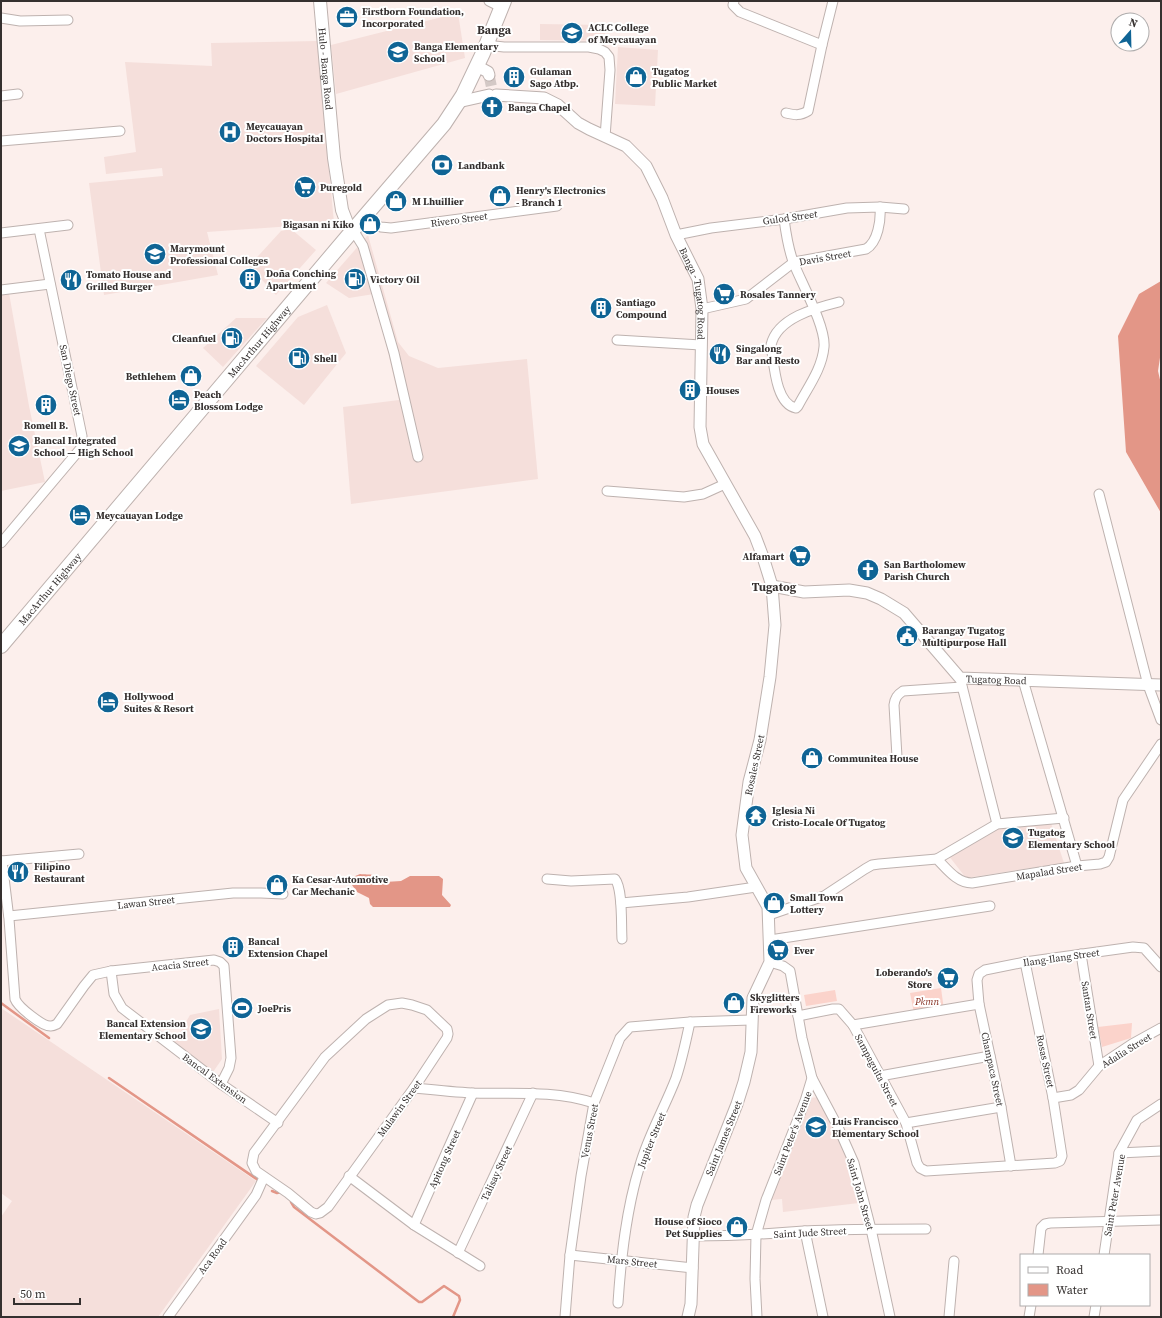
<svg xmlns="http://www.w3.org/2000/svg" width="1162" height="1318" viewBox="0 0 1162 1318" font-family="'Source Serif 4',serif">
	<style>
		.built { fill: #f5dfdb }
		.green { fill: #fbd3cb }
		.water { fill: #e39687 }
		.lines { fill: none; stroke-linecap: round; stroke-linejoin: round }
		.stream { stroke: #e39687; stroke-width: 2.5 }
		.tertiary-tunnel { stroke: #d4c9c6; stroke-width: 11; stroke-dasharray: 11 5.5; stroke-linecap: butt }
		.minor-casing { stroke: #beb2af; stroke-width: 11 }
		.tertiary-casing { stroke: #beb2af; stroke-width: 13 }
		.secondary-casing { stroke: #beb2af; stroke-width: 14 }
		.trunk-casing { stroke: #beb2af; stroke-width: 16 }
		.minor { stroke: #fff; stroke-width: 9 }
		.tertiary { stroke: #fff; stroke-width: 11 }
		.secondary { stroke: #fff; stroke-width: 12 }
		.trunk { stroke: #fff; stroke-width: 14 }
		.labels { text-anchor: middle; stroke-width: 4; stroke-linejoin: round; paint-order: stroke }
		.poi-label { font-size: 10px; font-weight: bold; fill: #35302f; stroke: #fff; text-anchor: start }
		.street-label { font-size: 10px; fill: #35302f; stroke: #fff }
		.park-label { font-size: 10px; font-style: italic; fill: #842b1c; stroke: #fff }
		.quarter-label { font-size: 12px; font-weight: bold; fill: #35302f; stroke: #fff }
	</style>
	<rect width="100%" height="100%" fill="#fcefec"/>
	<g class="built">
		<path d="M458 13 465 58 336 94 331 45Z"/>
		<path d="M540 24 605 25V41L540 40Z"/>
		<path d="M317 41 334 223 207 232 218 275 104 295 89 183 163 176 162 168 106 174 104 157 136 152 125 62 212 66 211 43Z"/>
		<path d="M618 47 658 50 655 106 615 104Z"/>
		<path d="M291 229 316 250 276 295 249 266 281 231Z"/>
		<path d="M368 235 398 342 409 356 438 368 527 359 538 479 351 504 343 407 399 400 374 291V294L349 298 326 283Z"/>
		<path d="M9 293 29 406 45 482 1 491V294Z"/>
		<path d="M327 305 346 353 304 405 256 366 298 317Z"/>
		<path d="M236 318H267L223 367 203 348Z"/>
		<path d="M1050 820 1064 863 966 878 945 851 995 826Z"/>
		<path d="M1 1008 256 1181 158 1317H1V1217L12 1201 1 1193Z"/>
		<path d="M219 1009 222 1059 213 1072 174 1043 190 1015Z"/>
		<path d="M820 1097 847 1155 859 1203 783 1212 782 1199 771 1200 809 1098Z"/>
	</g>
	<g class="green">
		<path d="M941 988 944 1010 914 1013 910 993Z"/>
		<path d="M835 990 837 1001 806 1006 804 995Z"/>
		<path d="M1132 1023 1131 1038 1102 1047 1098 1027Z"/>
	</g>
	<g class="water">
		<path d="M1161 281V351L1158 371 1161 384V513L1126 452 1118 336 1139 294Z"/>
		<path d="M360 874C369 875 379 873 383 882H385L401 881 410 876H439L443 879 442 895 451 905 450 907H373L370 904 369 898 357 892 352 885 353 877Z"/>
	</g>
	<g class="lines">
		<g class="stream">
			<path d="M1 1003 49 1038"/>
			<path d="M109 1078 258 1180"/>
			<path d="M272 1191 277 1193 281 1192"/>
			<path d="M291 1198V1202L294 1207 315 1223 419 1302H422L444 1286 459 1296 460 1300 453 1317"/>
		</g>
		<path class="tertiary-tunnel" d="M489 75 493 94"/>
		<g class="minor-casing">
			<g id="minor">
				<path d="M489 1 501 7"/>
				<path d="M734 1 733 5 740 12 822 45 833 1"/>
				<path d="M1 18 20 21 68 20"/>
				<path d="M487 43 495 46 504 47H589L599 49 605 52 609 57 610 70 605 137"/>
				<path d="M1 96 18 94"/>
				<path d="M786 113C795 115 800 116 808 111L822 45"/>
				<path d="M1 141 120 131"/>
				<path d="M784 219C786 234 788 249 794 264 802 284 826 327 824 347 822 369 808 387 798 406L796 408C775 404 774 362 771 345 777 318 815 308 839 302"/>
				<path d="M361 221 381 227 391 228 557 206"/>
				<path d="M353 230 363 246 394 353 418 457"/>
				<path d="M1 233 68 225"/>
				<path d="M676 235 711 228 784 219 847 208 880 207 904 209"/>
				<path d="M1 290 50 284"/>
				<path d="M702 309 746 299 794 262 866 249C878 242 881 220 880 207"/>
				<path d="M617 340 701 345"/>
				<path d="M607 491 684 497 703 494 725 484"/>
				<path d="M1099 494 1148 685 1161 720"/>
				<path d="M1 543 81 448 82 436 39 229"/>
				<path d="M960 678 997 824"/>
				<path d="M1023 680 1077 866"/>
				<path d="M897 757 894 705C895 698 897 695 903 691L962 687"/>
				<path d="M937 859 997 824 1064 818"/>
				<path d="M1 861 79 854"/>
				<path d="M2 861 9 919 15 999C18 1007 43 1027 51 1026 53 1026 55 1025 57 1024L84 986 93 975 111 971 214 960 220 962 224 966 231 1058 229 1068 221 1084"/>
				<path d="M547 879 571 881 615 879C623 889 621 924 622 939"/>
				<path d="M621 903 688 897 756 887"/>
				<path d="M769 915 824 896 865 869 872 865 879 864 937 859C947 869 957 883 972 883L1077 866 1100 864 1106 862 1109 857 1123 800 1161 744"/>
				<path d="M9 916 233 893H261L283 894"/>
				<path d="M770 940 990 906"/>
				<path d="M1081 954 1099 1066"/>
				<path d="M111 971 114 994 122 1008 221 1084 278 1123"/>
				<path d="M402 1003 412 1005 427 1010 447 1029 448 1034 447 1038 414 1088 328 1207 320 1213 316 1214 311 1212 288 1193 256 1171 252 1163 254 1153 325 1057 366 1019 388 1005Z"/>
				<path d="M798 1016 833 1009H839L853 1025 906 1123 917 1163 920 1168 926 1171 1055 1163 1060 1161 1062 1156 1053 1098 1025 962"/>
				<path d="M853 1025 979 1004"/>
				<path d="M880 1076 990 1056"/>
				<path d="M812 1078 838 1127 854 1163 871 1229 890 1317"/>
				<path d="M414 1088C434 1090 453 1092 472 1093 513 1094 554 1090 594 1103"/>
				<path d="M1053 1098 1071 1095 1079 1090 1099 1066 1132 1044 1161 1028"/>
				<path d="M906 1123 1001 1107"/>
				<path d="M1119 1153 1161 1151"/>
				<path d="M1011 1166 1001 1107 979 1004 977 980 979 974 985 970 1025 962 1133 947 1144 948 1161 967"/>
				<path d="M349 1176 414 1225 480 1266"/>
				<path d="M414 1225 473 1093"/>
				<path d="M805 1231 823 1317"/>
				<path d="M694 1236C731 1236 767 1234 804 1231 845 1229 885 1229 926 1229"/>
				<path d="M458 1253 533 1093"/>
				<path d="M570 1255 693 1268"/>
				<path d="M1038 1255 1041 1228 1045 1224 1050 1223 1161 1220"/>
				<path d="M1104 1255 1119 1153 1137 1120 1161 1104"/>
				<path d="M618 1303C621 1257 626 1210 640 1165 648 1136 665 1107 676 1078 682 1060 686 1041 690 1022"/>
				<path d="M168 1317 256 1195 264 1177"/>
				<path d="M565 1317 570 1255 581 1176 594 1103 620 1038 630 1027 690 1022 751 1020"/>
				<path d="M757 1317 755 1279 756 1235 766 1200 805 1101 812 1078 802 1038 790 971 783 966 770 962"/>
				<path d="M949 1317 954 1261"/>
				<path d="M1029 1317 1031 1305"/>
				<path d="M1094 1317 1096 1305"/>
			</g>
		</g>
		<g class="tertiary-casing">
			<g id="tertiary">
				<path d="M477 66 488 72 489 75"/>
				<path id="s1" d="M496 95 544 98 558 105 578 123 589 129 626 146 646 166 662 198 676 235 698 279 702 309 700 427 703 444 755 536 763 557 772 586 775 625 770 677 760 740 749 782 742 835 746 868 768 907 770 962 753 998 751 1052 744 1082 737 1104 697 1205 694 1217 691 1304 688 1317"/>
				<path d="M458 102 489 95"/>
				<path id="s2" d="M772 586 804 592 849 590 867 593 881 599 904 613 960 678 1161 685"/>
			</g>
		</g>
		<g class="secondary-casing">
			<g id="secondary">
				<path id="s3" d="M320 1 334 158 342 210 347 223 353 230"/>
			</g>
		</g>
		<g class="trunk-casing">
			<g id="trunk">
				<path id="s4" d="M1 646 353 230 444 124 463 95 483 53 504 1"/>
			</g>
		</g>
		<use href="#minor" class="minor"/>
		<use href="#tertiary" class="tertiary"/>
		<use href="#secondary" class="secondary"/>
		<use href="#trunk" class="trunk"/>
	</g>
	<defs>
		<g id="office-disc" transform="scale(1.15)"><circle r="9.5" fill="#0f6495" stroke="#fff"/><path d="M-6-3h4V-5.5h4V-3h4V5H-6ZM-1-4.5V-3h2v-1.5ZM-6 0V1H6V0Z" fill="#fff"/></g>
		<g id="school-disc" transform="scale(1.15)"><circle r="9.5" fill="#0f6495" stroke="#fff"/><path d="M0-5L7-2L0 1L-7-2ZM-4 1L0 2.5L4 1V4Q0 6-4 4Z" fill="#fff"/></g>
		<g id="building-disc" transform="scale(1.15)"><circle r="9.5" fill="#0f6495" stroke="#fff"/><path d="M-4-6H4V6H1V3H-1V6H-4ZM-2.5-4.3h1.7v1.8h-1.7ZM.8-4.3h1.7v1.8H.8ZM-2.5-1h1.7V.8h-1.7ZM.8-1h1.7V.8H.8Z" fill="#fff"/></g>
		<g id="shop-disc" transform="scale(1.15)"><circle r="9.5" fill="#0f6495" stroke="#fff"/><path d="M-5-2.5h2.3a2.7 3.5 0 0 1 5.4 0H5L5.5 6h-11ZM-1.5-2.5h3a1.5 2.3 0 0 0-3 0Z" fill="#fff"/></g>
		<g id="church-disc" transform="scale(1.15)"><circle r="9.5" fill="#0f6495" stroke="#fff"/><path d="M-1.2-6h2.4v3.5h3.3v2.4h-3.3V6h-2.4V-.1h-3.3v-2.4h3.3Z" fill="#fff"/></g>
		<g id="hospital-disc" transform="scale(1.15)"><circle r="9.5" fill="#0f6495" stroke="#fff"/><path d="M-5-5h3v3.5h4V-5h3V5h-3V1.5h-4V5h-3Z" fill="#fff"/></g>
		<g id="bank-disc" transform="scale(1.15)"><circle r="9.5" fill="#0f6495" stroke="#fff"/><path d="M-6-4H6V4H-6ZM0-2.3a2.3 2.3 0 1 0 0 4.6a2.3 2.3 0 1 0 0-4.6Z" fill="#fff"/></g>
		<g id="supermarket-disc" transform="scale(1.15)"><circle r="9.5" fill="#0f6495" stroke="#fff"/><path d="M-6-5.5h2.5l.6 2H6L4.5 2H-2.5L-4.4-4H-6ZM-1.5 3.2a1.3 1.3 0 1 0 .1 0ZM3 3.2a1.3 1.3 0 1 0 .1 0Z" fill="#fff"/></g>
		<g id="university-disc" transform="scale(1.15)"><circle r="9.5" fill="#0f6495" stroke="#fff"/><path d="M0-5L7-2L0 1L-7-2ZM-4 1L0 2.5L4 1V4Q0 6-4 4Z" fill="#fff"/></g>
		<g id="fuel-disc" transform="scale(1.15)"><circle r="9.5" fill="#0f6495" stroke="#fff"/><path d="M-5.5-6h7V0h2V4h1.3V-2.5L3-4.5l.8-.8L6-3V5H2.5V1h-1V6h-7ZM-4.2-4.7v3.2H.2V-4.7Z" fill="#fff"/></g>
		<g id="restaurant-disc" transform="scale(1.15)"><circle r="9.5" fill="#0f6495" stroke="#fff"/><path d="M-5-6h1v4h1v-4h1v4h1v-4h1v5L-1.5 .5V6h-2V.5L-5-1ZM5-6V6H3V1.5H1.5Q1.5-4 5-6Z" fill="#fff"/></g>
		<g id="hotel-disc" transform="scale(1.15)"><circle r="9.5" fill="#0f6495" stroke="#fff"/><path d="M-6-4.5h1.5V1H6V5H4.5V3h-9V5H-6ZM-4 0a1.8 1.8 0 1 1 3.6 0ZM.5 0V-2.5h3Q6-2.5 6 0Z" fill="#fff"/></g>
		<g id="civic-disc" transform="scale(1.15)"><circle r="9.5" fill="#0f6495" stroke="#fff"/><path d="M-.6-6.5H3V-4.5H.6V-3L4-1V1h2V6H-6V1h2V-1L-.6-3ZM-1.2 2.5V6h2.4V2.5Z" fill="#fff"/></g>
		<g id="temple-disc" transform="scale(1.15)"><circle r="9.5" fill="#0f6495" stroke="#fff"/><path d="M0-6L5-2H3V0L6.5 2.5H4V6H1.5V3h-3V6H-4V2.5H-6.5L-3 0V-2H-5Z" fill="#fff"/></g>
		<g id="stadium-disc" transform="scale(1.15)"><circle r="9.5" fill="#0f6495" stroke="#fff"/><path d="M0-5a6.5 5 0 1 0 0 10a6.5 5 0 1 0 0-10ZM-3.5-1.8h7v3.6h-7Z" fill="#fff"/></g>
	</defs>
	<g fill-rule="evenodd">
		<use href="#office-disc" x="347" y="17"/>
		<use href="#school-disc" x="572" y="33"/>
		<use href="#school-disc" x="398" y="52"/>
		<use href="#building-disc" x="514" y="77"/>
		<use href="#shop-disc" x="636" y="77"/>
		<use href="#church-disc" x="492" y="107"/>
		<use href="#hospital-disc" x="230" y="132"/>
		<use href="#bank-disc" x="442" y="165"/>
		<use href="#supermarket-disc" x="305" y="187"/>
		<use href="#shop-disc" x="500" y="196"/>
		<use href="#shop-disc" x="396" y="201"/>
		<use href="#shop-disc" x="370" y="224"/>
		<use href="#university-disc" x="155" y="254"/>
		<use href="#building-disc" x="250" y="279"/>
		<use href="#fuel-disc" x="355" y="279"/>
		<use href="#restaurant-disc" x="71" y="280"/>
		<use href="#supermarket-disc" x="724" y="294"/>
		<use href="#building-disc" x="601" y="308"/>
		<use href="#fuel-disc" x="232" y="338"/>
		<use href="#restaurant-disc" x="720" y="354"/>
		<use href="#fuel-disc" x="299" y="358"/>
		<use href="#shop-disc" x="191" y="376"/>
		<use href="#building-disc" x="690" y="390"/>
		<use href="#hotel-disc" x="179" y="400"/>
		<use href="#building-disc" x="46" y="405"/>
		<use href="#school-disc" x="19" y="446"/>
		<use href="#hotel-disc" x="80" y="515"/>
		<use href="#supermarket-disc" x="800" y="556"/>
		<use href="#church-disc" x="868" y="570"/>
		<use href="#civic-disc" x="907" y="636"/>
		<use href="#hotel-disc" x="108" y="702"/>
		<use href="#shop-disc" x="812" y="758"/>
		<use href="#temple-disc" x="756" y="816"/>
		<use href="#school-disc" x="1013" y="838"/>
		<use href="#restaurant-disc" x="18" y="872"/>
		<use href="#shop-disc" x="277" y="885"/>
		<use href="#shop-disc" x="774" y="903"/>
		<use href="#building-disc" x="233" y="947"/>
		<use href="#supermarket-disc" x="778" y="950"/>
		<use href="#supermarket-disc" x="948" y="978"/>
		<use href="#shop-disc" x="734" y="1003"/>
		<use href="#stadium-disc" x="242" y="1008"/>
		<use href="#school-disc" x="201" y="1029"/>
		<use href="#school-disc" x="816" y="1127"/>
		<use href="#shop-disc" x="737" y="1227"/>
	</g>
	<g class="labels">
		<g class="poi-label">
			<text x="362" y="15">Firstborn Foundation,<tspan x="362" dy="12">Incorporated</tspan></text>
			<text x="588" y="31">ACLC College<tspan x="588" dy="12">of Meycauayan</tspan></text>
			<text x="414" y="50">Banga Elementary<tspan x="414" dy="12">School</tspan></text>
			<text x="530" y="75">Gulaman<tspan x="530" dy="12">Sago Atbp.</tspan></text>
			<text x="652" y="75">Tugatog<tspan x="652" dy="12">Public Market</tspan></text>
			<text x="508" y="111">Banga Chapel</text>
			<text x="246" y="130">Meycauayan<tspan x="246" dy="12">Doctors Hospital</tspan></text>
			<text x="458" y="169">Landbank</text>
			<text x="320" y="191">Puregold</text>
			<text x="516" y="194">Henry's Electronics<tspan x="516" dy="12">- Branch 1</tspan></text>
			<text x="412" y="205">M Lhuillier</text>
			<text x="354" y="228" text-anchor="end">Bigasan ni Kiko</text>
			<text x="170" y="252">Marymount<tspan x="170" dy="12">Professional Colleges</tspan></text>
			<text x="266" y="277">Doña Conching<tspan x="266" dy="12">Apartment</tspan></text>
			<text x="86" y="278">Tomato House and<tspan x="86" dy="12">Grilled Burger</tspan></text>
			<text x="370" y="283">Victory Oil</text>
			<text x="740" y="298">Rosales Tannery</text>
			<text x="616" y="306">Santiago<tspan x="616" dy="12">Compound</tspan></text>
			<text x="216" y="342" text-anchor="end">Cleanfuel</text>
			<text x="736" y="352">Singalong<tspan x="736" dy="12">Bar and Resto</tspan></text>
			<text x="314" y="362">Shell</text>
			<text x="176" y="380" text-anchor="end">Bethlehem</text>
			<text x="706" y="394">Houses</text>
			<text x="194" y="398">Peach<tspan x="194" dy="12">Blossom Lodge</tspan></text>
			<text x="46" y="429" text-anchor="middle">Romell B.</text>
			<text x="34" y="444">Bancal Integrated<tspan x="34" dy="12">School — High School</tspan></text>
			<text x="96" y="519">Meycauayan Lodge</text>
			<text x="784" y="560" text-anchor="end">Alfamart</text>
			<text x="884" y="568">San Bartholomew<tspan x="884" dy="12">Parish Church</tspan></text>
			<text x="922" y="634">Barangay Tugatog<tspan x="922" dy="12">Multipurpose Hall</tspan></text>
			<text x="124" y="700">Hollywood<tspan x="124" dy="12">Suites &amp; Resort</tspan></text>
			<text x="828" y="762">Communitea House</text>
			<text x="772" y="814">Iglesia Ni<tspan x="772" dy="12">Cristo-Locale Of Tugatog</tspan></text>
			<text x="1028" y="836">Tugatog<tspan x="1028" dy="12">Elementary School</tspan></text>
			<text x="34" y="870">Filipino<tspan x="34" dy="12">Restaurant</tspan></text>
			<text x="292" y="883">Ka Cesar-Automotive<tspan x="292" dy="12">Car Mechanic</tspan></text>
			<text x="790" y="901">Small Town<tspan x="790" dy="12">Lottery</tspan></text>
			<text x="248" y="945">Bancal<tspan x="248" dy="12">Extension Chapel</tspan></text>
			<text x="794" y="954">Ever</text>
			<text x="932" y="976" text-anchor="end">Loberando's<tspan x="932" dy="12">Store</tspan></text>
			<text x="750" y="1001">Skyglitters<tspan x="750" dy="12">Fireworks</tspan></text>
			<text x="258" y="1012">JoePris</text>
			<text x="186" y="1027" text-anchor="end">Bancal Extension<tspan x="186" dy="12">Elementary School</tspan></text>
			<text x="832" y="1125">Luis Francisco<tspan x="832" dy="12">Elementary School</tspan></text>
			<text x="722" y="1225" text-anchor="end">House of Sioco<tspan x="722" dy="12">Pet Supplies</tspan></text>
		</g>
		<g class="street-label">
			<text dy="4" stroke="none"><textPath href="#s3" startOffset="68">Hulo - Banga Road</textPath></text>
			<text transform="translate(790 217) rotate(-8)" y="4">Gulod Street</text>
			<text transform="translate(459 219) rotate(-8)" y="4">Rivero Street</text>
			<text transform="translate(825 257) rotate(-10)" y="4">Davis Street</text>
			<text dy="4" stroke="none"><textPath href="#s1" startOffset="310">Banga - Tugatog Road</textPath></text>
			<text dy="4" stroke="none"><textPath href="#s4" startOffset="399">MacArthur Highway</textPath></text>
			<text transform="translate(71 380) rotate(78)" y="4">San Diego Street</text>
			<text dy="4" stroke="none"><textPath href="#s4" startOffset="75">MacArthur Highway</textPath></text>
			<text dy="4" stroke="none"><textPath href="#s2" startOffset="260">Tugatog Road</textPath></text>
			<text transform="translate(754 765) rotate(-78)" y="4">Rosales Street</text>
			<text transform="translate(1049 871) rotate(-9)" y="4">Mapalad Street</text>
			<text transform="translate(146 902) rotate(-6)" y="4">Lawan Street</text>
			<text transform="translate(1061 957) rotate(-8)" y="4">Ilang-Ilang Street</text>
			<text transform="translate(180 964) rotate(-6)" y="4">Acacia Street</text>
			<text transform="translate(1090 1010) rotate(81)" y="4">Santan Street</text>
			<text transform="translate(1126 1050) rotate(-32)" y="4">Adalia Street</text>
			<text transform="translate(1046 1061) rotate(78)" y="4">Rosas Street</text>
			<text transform="translate(993 1069) rotate(78)" y="4">Champaca Street</text>
			<text transform="translate(877 1070) rotate(62)" y="4">Sampaguita Street</text>
			<text transform="translate(215 1078) rotate(36)" y="4">Bancal Extension</text>
			<text transform="translate(399 1108) rotate(-54)" y="4">Mulawin Street</text>
			<text transform="translate(589 1131) rotate(-79)" y="4">Venus Street</text>
			<text transform="translate(792 1133) rotate(-69)" y="4">Saint Peter's Avenue</text>
			<text transform="translate(723 1138) rotate(-68)" y="4">Saint James Street</text>
			<text transform="translate(651 1140) rotate(-68)" y="4">Jupiter Street</text>
			<text transform="translate(444 1159) rotate(-66)" y="4">Apitong Street</text>
			<text transform="translate(496 1173) rotate(-65)" y="4">Talisay Street</text>
			<text transform="translate(861 1194) rotate(74)" y="4">Saint John Street</text>
			<text transform="translate(1114 1195) rotate(-80)" y="4">Saint Peter Avenue</text>
			<text transform="translate(810 1232) rotate(-3)" y="4">Saint Jude Street</text>
			<text transform="translate(212 1256) rotate(-54)" y="4">Aca Road</text>
			<text transform="translate(632 1261) rotate(6)" y="4">Mars Street</text>
		</g>
		<g class="park-label">
			<text x="927" y="1005">Pkmn</text>
		</g>
		<g class="quarter-label">
			<text x="494" y="34">Banga</text>
			<text x="774" y="591">Tugatog</text>
		</g>
	</g>
	<rect width="1162" height="1318" fill="none" stroke="#35302f" stroke-width="4"/>
	<rect x="1020" y="1254" width="130" height="52" fill="#ffffff" stroke="#aeacac"/>
	<rect x="1028" y="1267" width="20" height="6" fill="#ffffff" stroke="#aeacac"/>
	<text x="1056" y="1274" font-size="12" fill="#35302f">Road</text>
	<rect x="1028" y="1284" width="20" height="12" fill="#e39687" stroke="#aeacac"/>
	<text x="1056" y="1294" font-size="12" fill="#35302f">Water</text>
	<g transform="translate(1130 32) rotate(20)"><circle r="19" fill="#ffffff" stroke="#aeacac"/>
	<path d="M0-3L7 15L0 10L-7 15Z" fill="#0f6495"/>
	<text y="-6" font-size="11" font-weight="bold" text-anchor="middle" fill="#35302f">N</text>
	</g>
	<path d="M14 1298v6h66v-6" fill="none" stroke="#35302f" stroke-width="2"/>
	<text x="20" y="1298" font-size="12" fill="#35302f" stroke="#ffffff" stroke-width="3" paint-order="stroke">50 m</text>
</svg>
